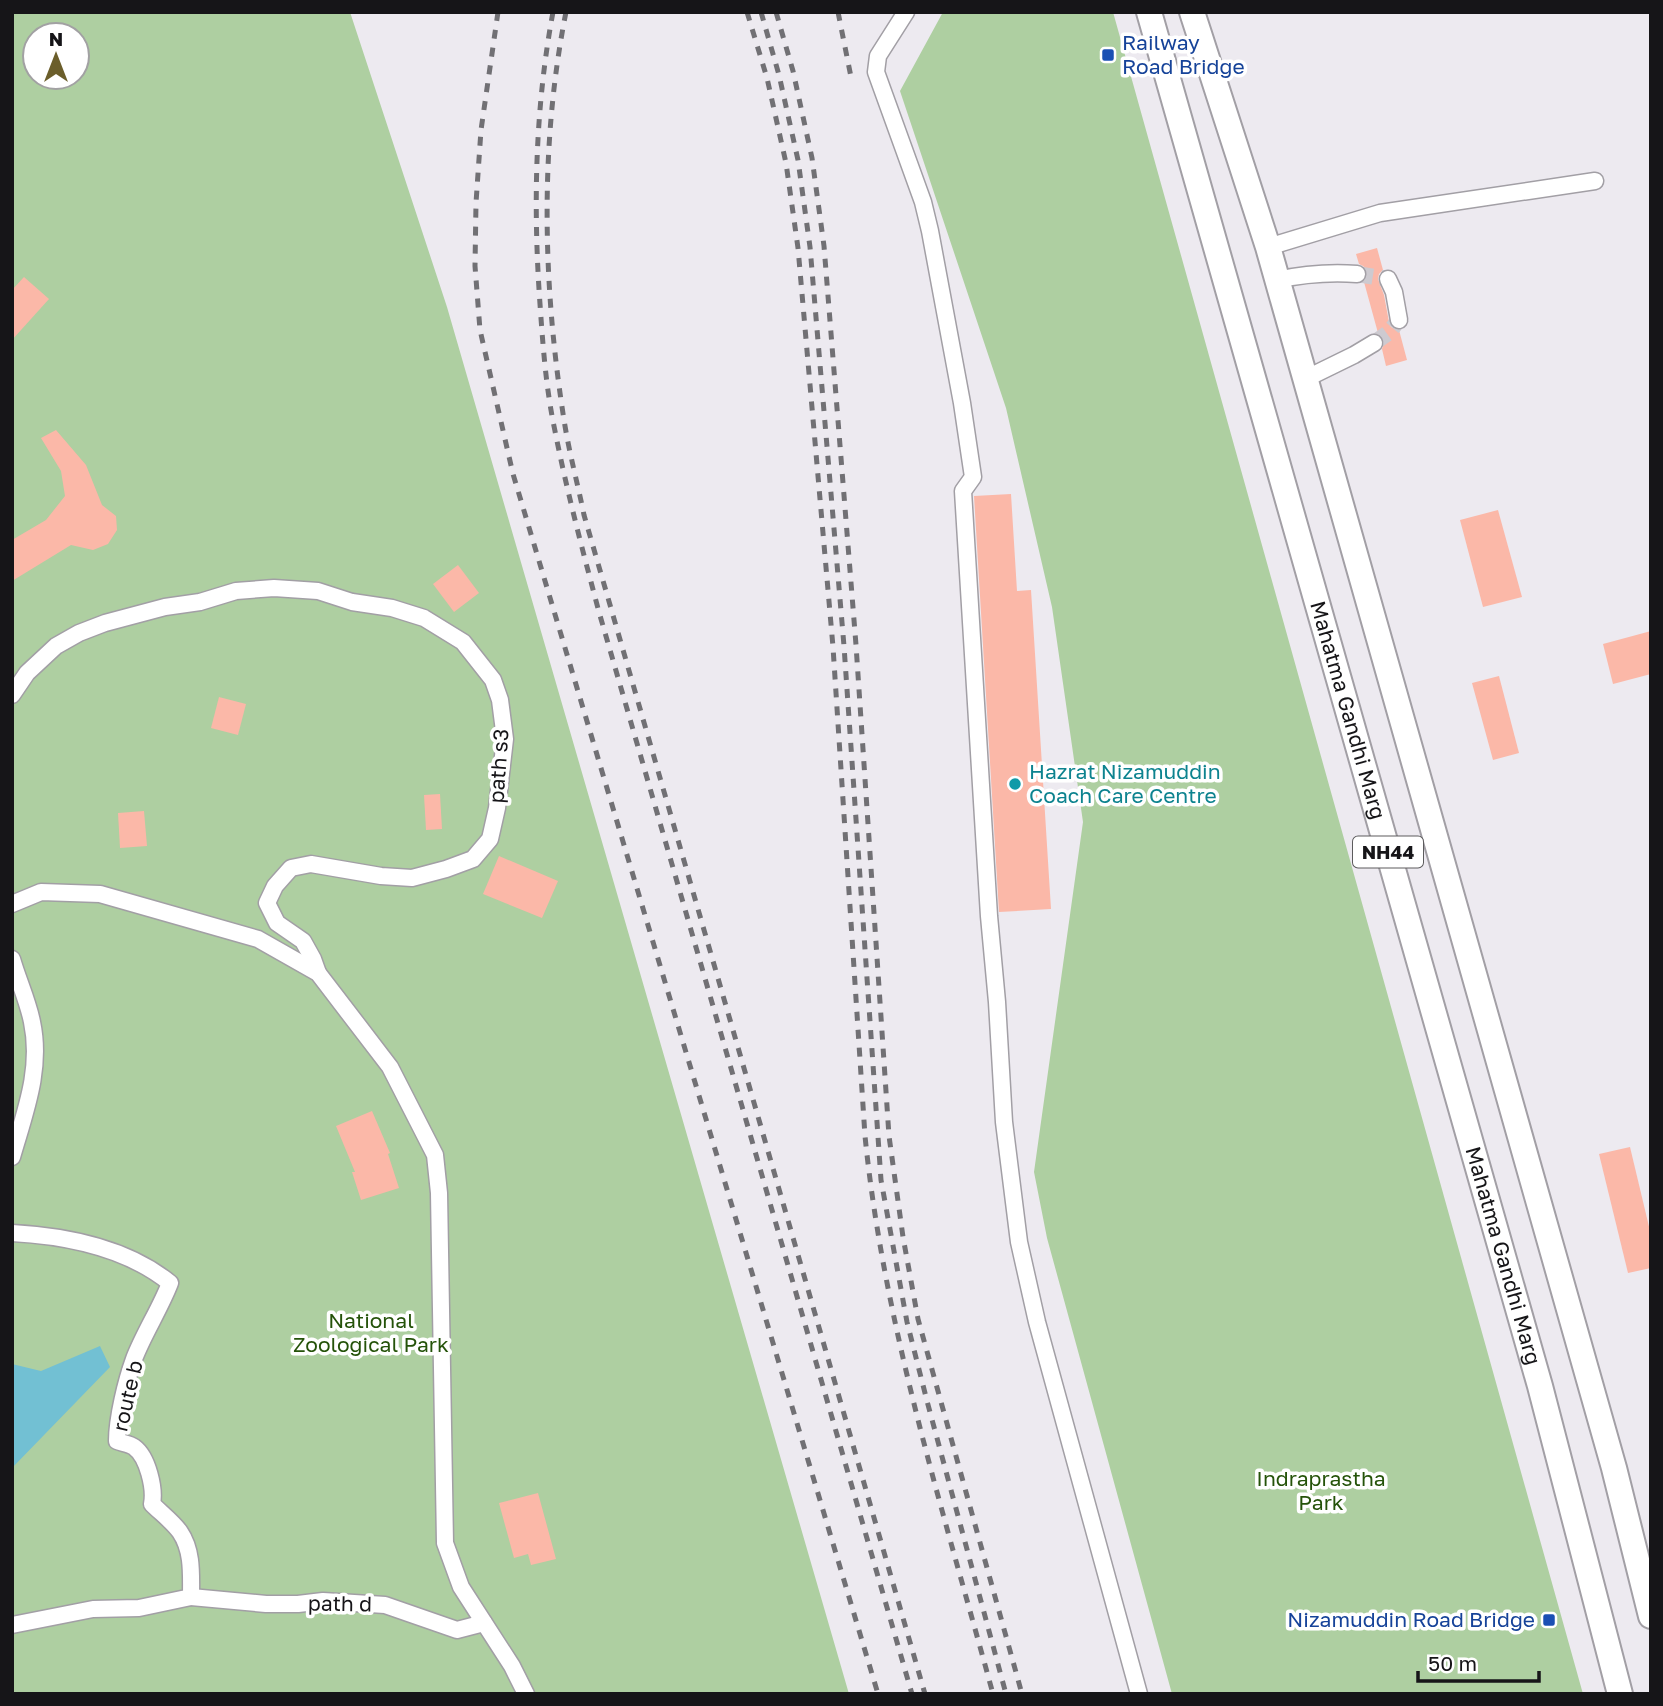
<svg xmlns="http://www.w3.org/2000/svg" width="1663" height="1706" viewBox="0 0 1663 1706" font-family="'Golos Text',sans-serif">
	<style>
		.green { fill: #aecfa1; fill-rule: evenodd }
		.water { fill: #72c0d3 }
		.building { fill: #fbb8a8 }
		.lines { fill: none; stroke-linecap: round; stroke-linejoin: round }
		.minor-tunnel { stroke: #cdcad0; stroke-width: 16; stroke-dasharray: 16 8; stroke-linecap: butt }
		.minor-casing { stroke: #a29fa5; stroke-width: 19 }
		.highway-casing { stroke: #a29fa5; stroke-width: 28 }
		.minor { stroke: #fff; stroke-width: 16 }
		.highway { stroke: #fff; stroke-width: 24 }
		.rail { stroke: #717074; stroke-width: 5; stroke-dasharray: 9 9; stroke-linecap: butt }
		.transit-dot { fill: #1a4fb4; stroke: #fff; stroke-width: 2.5 }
		.culture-dot { fill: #0f9aa8; stroke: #fff; stroke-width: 2.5 }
		.labels { text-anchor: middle; stroke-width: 7; stroke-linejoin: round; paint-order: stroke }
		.shield { fill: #fff; stroke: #5c5b5d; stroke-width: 2 }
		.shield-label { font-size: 19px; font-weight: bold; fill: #161518 }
		.transit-label { font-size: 21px; fill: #164399; stroke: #fff; text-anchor: start }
		.street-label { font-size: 21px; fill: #161518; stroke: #fff }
		.culture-label { font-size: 21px; fill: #0d838f; stroke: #fff; text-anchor: start }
		.park-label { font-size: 21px; fill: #25530a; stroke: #fff }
	</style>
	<rect width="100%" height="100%" fill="#edeaf0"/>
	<g class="green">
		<path d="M12 12H350L447 307 849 1694H12ZM35 35H77V77H35Z"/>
		<path d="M943 12H1113L1583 1694H1172L1047 1238 1034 1172 1083 822 1052 607 1006 408 900 91Z"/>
	</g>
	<path class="water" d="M100 1346 110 1367 12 1468V1364L41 1371Z"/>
	<g class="building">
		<path d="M1377 248 1383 270 1379 274 1378 279 1384 295 1389 322 1391 327 1399 330 1407 360 1386 366 1382 349 1384 342 1383 337 1378 333 1364 282 1367 275V270L1363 266 1359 264 1356 254Z"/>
		<path d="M24 277 49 299 12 340V290Z"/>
		<path d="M56 430 86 465 102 505 116 516 117 530 108 544 93 550 71 545 12 581V540L46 520 65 496 61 471 41 438Z"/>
		<path d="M1011 494 1017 591 1031 590 1051 909 999 912 974 496Z"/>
		<path d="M1498 510 1522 597 1483 607 1460 520Z"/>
		<path d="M458 565 479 593 454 612 433 584Z"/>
		<path d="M1651 631V674L1613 684 1603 644Z"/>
		<path d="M1499 676 1519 753 1493 760 1472 683Z"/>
		<path d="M219 697 246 704 238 735 211 728Z"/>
		<path d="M440 794 442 829 426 830 424 795Z"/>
		<path d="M144 811 147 846 120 848 118 813Z"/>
		<path d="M499 856 558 881 542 918 483 894Z"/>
		<path d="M372 1111 390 1153 388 1154 399 1188 361 1200 352 1172H355L336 1126Z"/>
		<path d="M1630 1147 1651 1235V1268L1628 1273 1599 1154Z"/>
		<path d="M538 1493 556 1559 531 1565 528 1554 514 1558 499 1503Z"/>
	</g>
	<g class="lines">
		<g class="minor-tunnel">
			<path d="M1357 274 1388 279"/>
			<path d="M1374 343 1388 333 1399 320"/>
		</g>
		<g class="minor-casing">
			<g id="minor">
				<path d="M906 12 878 56 876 72 923 202 930 231 962 403 973 477 963 491 989 916 997 1002 1004 1122 1019 1242 1037 1322 1139 1694"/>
				<path d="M1268 247 1380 213 1595 181"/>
				<path d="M1388 279 1394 292 1399 320"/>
				<path d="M1277 280C1304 274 1329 272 1357 274"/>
				<path d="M1305 379 1354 355 1374 343"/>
				<path d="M12 695 27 673 56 646 79 633 105 623 165 607 200 602 236 591 274 588 318 591 352 602 392 608 424 618 463 642 493 680 500 700 505 739 497 808 490 839 473 859 446 869 412 878 381 876 311 864 291 868 275 886 267 903 277 923 303 941 313 959 318 973"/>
				<path d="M12 904 41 892 100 894 258 939 318 973 390 1067 435 1155 439 1193 445 1543 461 1587 512 1666 526 1694"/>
				<path d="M12 959C18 980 28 1001 32 1022 42 1069 25 1112 12 1157"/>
				<path d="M12 1233C67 1236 127 1248 170 1283 160 1309 144 1333 134 1359 126 1381 117 1418 117 1441 122 1443 130 1444 134 1447 148 1457 155 1489 152 1504 161 1513 173 1522 180 1532 193 1551 191 1575 191 1597L139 1608 93 1609 12 1625"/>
				<path d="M191 1597 266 1604H298L323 1601 385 1605 457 1630 484 1623"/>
			</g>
		</g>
		<g class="highway-casing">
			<g id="highway">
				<path id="s1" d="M1149 12 1540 1386 1620 1694"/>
				<path d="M1192 12 1268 247 1614 1468 1651 1616"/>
			</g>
		</g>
		<use href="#minor" class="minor"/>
		<use href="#highway" class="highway"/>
		<g class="rail">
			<path d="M498 12 481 130 476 203 475 266 480 330 513 474 878 1694"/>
			<path d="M553 12C535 108 533 207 540 304 543 347 546 389 555 431 567 492 583 552 599 612L912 1694"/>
			<path d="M566 12C539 147 543 291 565 426 570 456 578 485 584 515L925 1694"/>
			<path d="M747 12 767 78 786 163 798 248 833 647 865 1136C884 1326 943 1510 993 1694"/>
			<path d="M761 12 779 75 798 160 810 247 844 646 881 1180 907 1322 927 1401 1006 1694"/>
			<path d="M776 12 793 71 812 158 824 246 856 645 889 1136 903 1237 918 1319 1022 1694"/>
			<path d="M838 12 852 82"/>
		</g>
	</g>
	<g class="transit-dot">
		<rect x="1101" y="48" width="14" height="14" rx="3.5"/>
		<rect x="1542" y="1613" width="14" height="14" rx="3.5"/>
	</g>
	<circle class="culture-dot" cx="1015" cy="784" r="7"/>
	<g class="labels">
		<rect class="shield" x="1353" y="836.5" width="70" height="31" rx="5"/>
		<g class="shield-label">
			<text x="1388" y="859">NH44</text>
		</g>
		<g class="transit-label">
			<text x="1122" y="50">Railway<tspan x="1122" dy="24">Road Bridge</tspan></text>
			<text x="1535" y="1627" text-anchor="end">Nizamuddin Road Bridge</text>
		</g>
		<g class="street-label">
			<text dy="7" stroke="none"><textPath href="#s1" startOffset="726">Mahatma Gandhi Marg</textPath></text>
			<text transform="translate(499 766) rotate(-86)" y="7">path s3</text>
			<text dy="7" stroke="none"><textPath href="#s1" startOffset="1293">Mahatma Gandhi Marg</textPath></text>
			<text transform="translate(128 1396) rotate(-77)" y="7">route b</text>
			<text transform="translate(340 1604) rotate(1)" y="7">path d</text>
		</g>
		<g class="culture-label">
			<text x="1029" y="779">Hazrat Nizamuddin<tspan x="1029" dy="24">Coach Care Centre</tspan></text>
		</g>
		<g class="park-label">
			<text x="371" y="1328">National<tspan x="371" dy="24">Zoological Park</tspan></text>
			<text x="1321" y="1486">Indraprastha<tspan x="1321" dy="24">Park</tspan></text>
		</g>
	</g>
	<rect width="1663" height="1706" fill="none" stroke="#161518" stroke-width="28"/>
	<g transform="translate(56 56)"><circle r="33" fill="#ffffff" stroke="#a2a1a3" stroke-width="2"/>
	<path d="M0-5L12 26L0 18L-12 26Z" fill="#6b5e2b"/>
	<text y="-10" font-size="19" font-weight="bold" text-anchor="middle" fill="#161518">N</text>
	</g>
	<path d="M1418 1671v10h121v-10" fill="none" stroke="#161518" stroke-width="3.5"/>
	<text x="1428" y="1671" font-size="21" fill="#161518" stroke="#ffffff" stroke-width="5" paint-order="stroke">50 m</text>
</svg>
